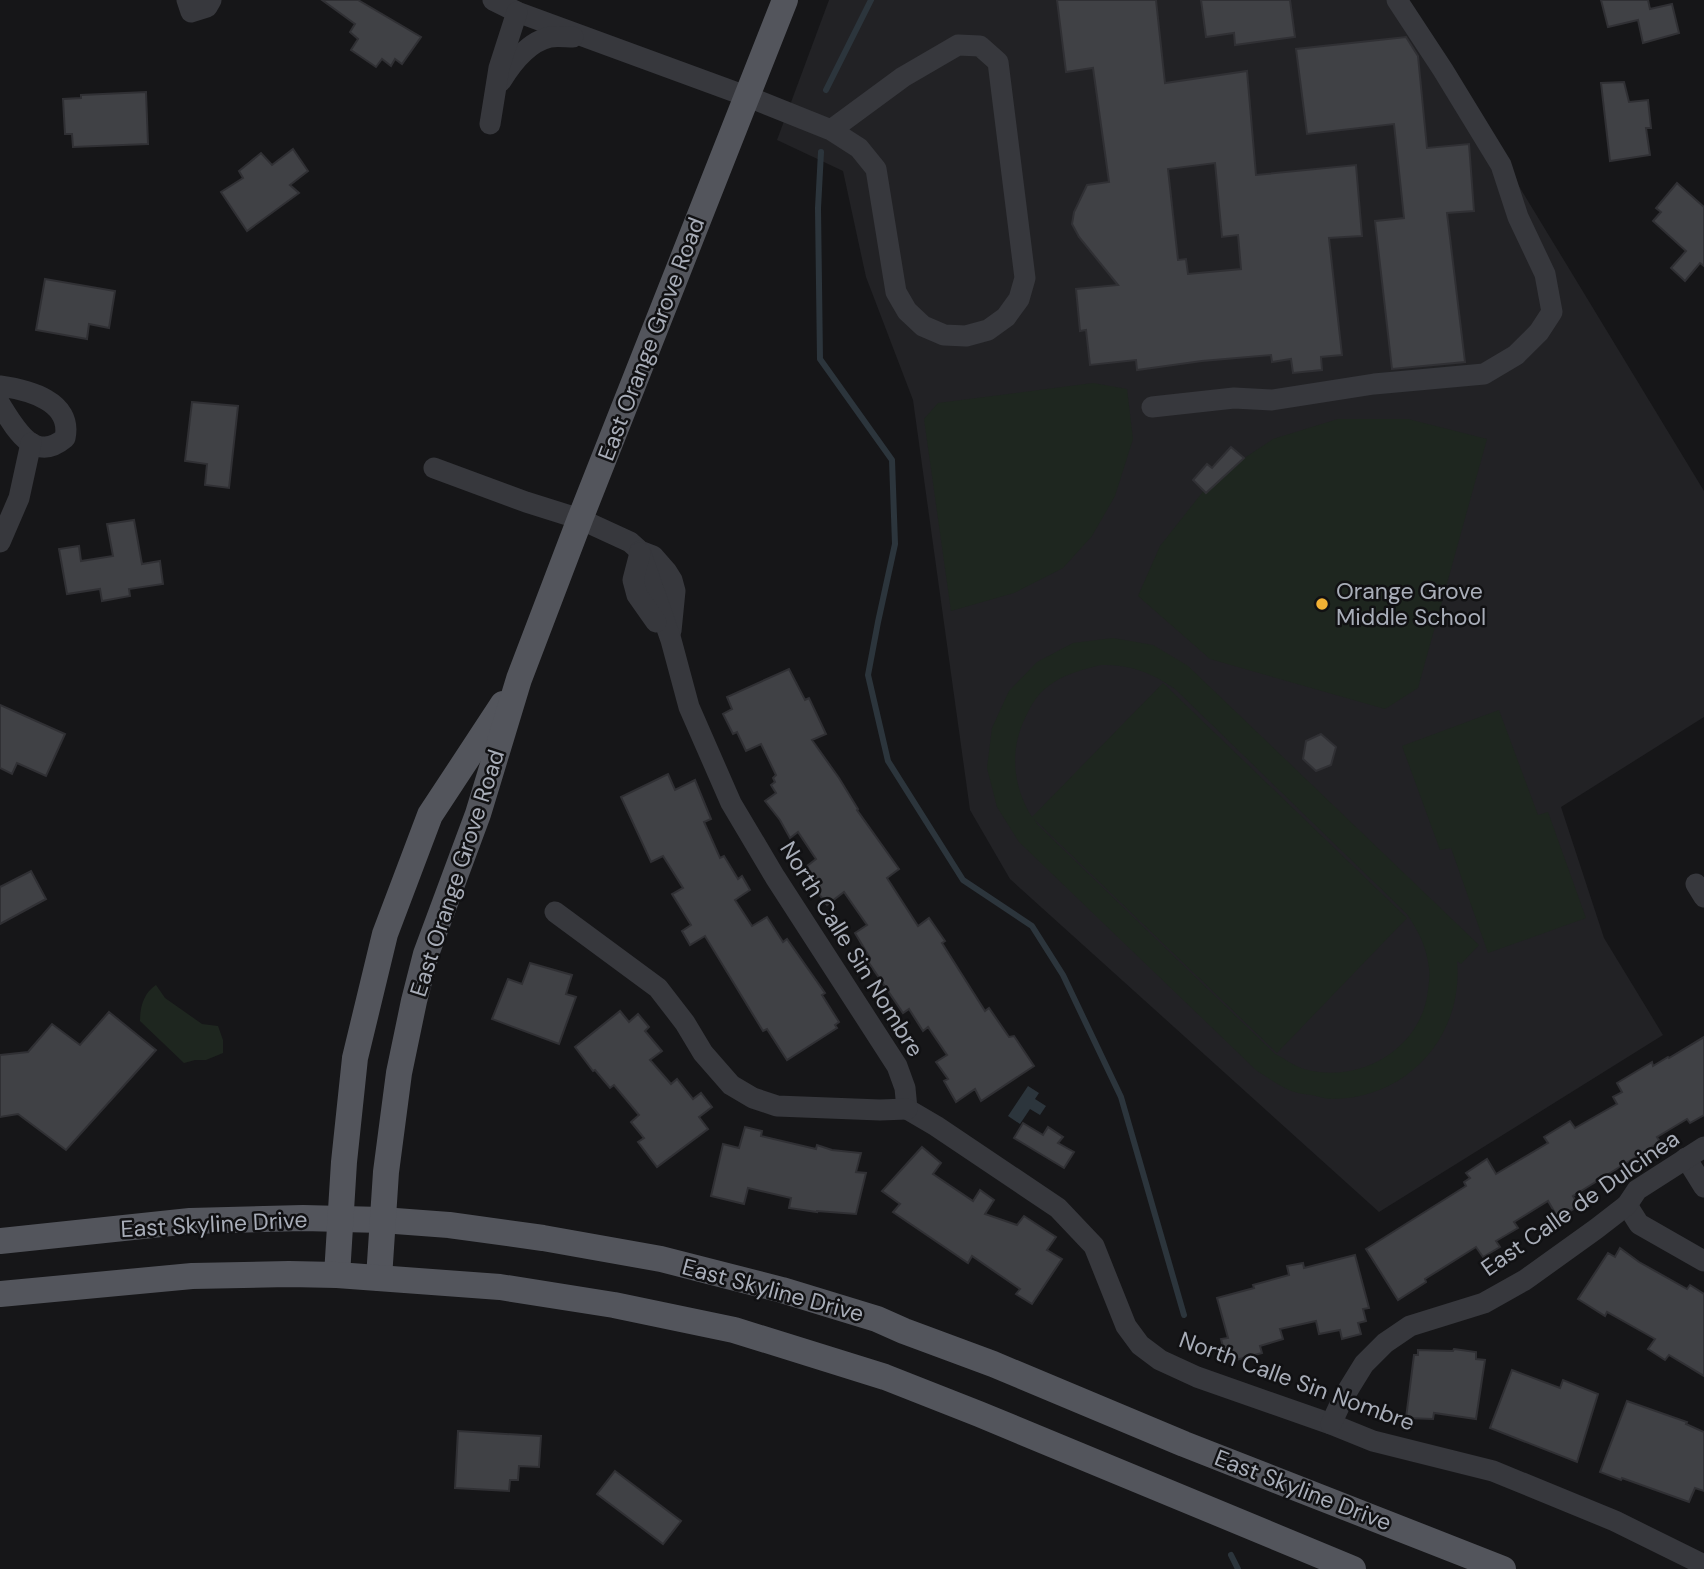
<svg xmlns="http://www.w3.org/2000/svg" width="1704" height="1569" viewBox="0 0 1704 1569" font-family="'DM Sans',sans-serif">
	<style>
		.built { fill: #222225 }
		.green { fill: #1e261f; fill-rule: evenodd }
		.water { fill: #2c353c }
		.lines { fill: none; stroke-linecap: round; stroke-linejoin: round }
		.stream { stroke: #2c353c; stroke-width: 6 }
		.building { fill: #404145; stroke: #303034; stroke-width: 2; fill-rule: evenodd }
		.minor { stroke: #37383d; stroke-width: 21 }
		.major { stroke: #53555c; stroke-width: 26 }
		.poi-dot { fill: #f2b134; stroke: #111113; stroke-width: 2.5 }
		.labels { text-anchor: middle; stroke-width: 5; stroke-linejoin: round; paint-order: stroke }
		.street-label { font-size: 23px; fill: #a8adb8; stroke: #111113 }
		.poi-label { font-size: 23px; fill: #a8adb8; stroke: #111113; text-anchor: start }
	</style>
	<rect width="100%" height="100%" fill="#161618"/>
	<path class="built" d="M829 0H1406L1704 491V717L1561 807 1604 938 1663 1035 1379 1212 1010 879 970 810 913 400 866 277 843 171 777 140Z"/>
	<g class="green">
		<path d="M1093 383 1127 389 1133 439 1115 496 1092 536 1063 568 1014 593 951 611 924 419 938 403Z"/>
		<path d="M1338 419H1408L1487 439 1418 688 1385 709 1210 659 1138 596 1160 546 1213 479 1273 439Z"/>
		<path d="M1113 638 1153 645 1188 666 1479 945 1461 964 1457 961C1464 1036 1407 1099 1332 1099 1326 1099 1321 1097 1316 1096 1307 1094 1297 1094 1289 1090 1278 1085 1267 1077 1257 1071L1019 842 997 807 987 768 992 728 1009 691 1037 662 1073 643ZM1101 665C1132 665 1150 672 1175 689L1407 914C1419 933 1426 945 1429 968 1430 975 1429 983 1428 990 1422 1049 1359 1085 1304 1069 1294 1066 1284 1058 1275 1054L1038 825 1034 819 1277 1053 1407 918 1163 683 1032 817C1012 785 1009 748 1027 714 1032 704 1037 695 1046 688 1062 674 1082 670 1101 665Z"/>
		<path d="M1499 710 1538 815 1548 812 1586 918 1488 953 1451 848 1440 850 1402 746Z"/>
		<path d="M156 985 165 998 202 1024 218 1026 223 1040V1053L206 1060H195L184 1063 140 1021C140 1006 144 993 156 985Z"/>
	</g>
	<path class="water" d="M1028 1086 1039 1093 1035 1099 1046 1106 1040 1115 1030 1109 1020 1124 1008 1116Z"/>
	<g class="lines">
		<g class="stream">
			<path d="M826 90 871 0"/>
			<path d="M821 152 818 208 820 359 892 460 895 544 878 622 868 675 888 761 963 880 1032 926 1063 975 1121 1097 1184 1315"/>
			<path d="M1231 1555 1238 1569"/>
		</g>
	</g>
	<g class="building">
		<path d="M322 0H358L421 37 402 64 395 59 391 66 382 59 376 67 351 50 358 39 350 32 355 24Z"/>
		<path d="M1057 0H1156L1165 83 1247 71 1256 175 1356 165 1362 236 1329 238 1342 355 1321 357 1322 370 1293 373 1291 359 1272 362 1271 355 1202 361 1137 370 1136 360 1090 365 1086 330 1080 331 1076 289 1118 285 1079 237 1072 224 1074 212 1087 185 1109 182 1093 68 1066 72ZM1215 163 1222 237 1238 235 1241 269 1188 274 1186 259 1178 260 1168 169Z"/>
		<path d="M1201 0H1290L1295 37 1235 45 1234 33 1206 37Z"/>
		<path d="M1601 0H1648L1650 9 1672 4 1679 33 1643 43 1638 20 1608 27Z"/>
		<path d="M1406 37 1418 56 1427 148 1469 144 1474 211 1447 213 1465 362 1392 369 1375 221 1404 218 1394 124 1307 134 1296 49Z"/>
		<path d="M1624 82 1629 102 1648 100 1651 128H1646L1650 155 1610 161 1601 83Z"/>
		<path d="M146 92 148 144 73 147 72 134H65L63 99 81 98V95Z"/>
		<path d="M293 149 308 171 290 185 299 193 247 231 221 192 243 178 239 171 261 153 272 165Z"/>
		<path d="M1677 183 1704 207V266L1700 263 1685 281 1671 268 1686 251 1653 221 1661 212 1656 208Z"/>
		<path d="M45 279 115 291 109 328 89 324 87 339 36 330Z"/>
		<path d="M192 402 238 406 229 488 205 485 207 464 185 461Z"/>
		<path d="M1231 447 1244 458 1206 493 1193 480 1207 464 1212 468Z"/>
		<path d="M134 520 142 564 160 561 163 584 129 589 130 596 102 601 100 589 67 594 59 549 79 546 81 561 113 556 107 524Z"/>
		<path d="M789 669 805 700 809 698 826 734 812 740 839 778 858 809 857 810 899 869 887 878 918 926 929 918 945 941 942 943 985 1011 989 1008 1009 1037 1014 1036 1034 1066 981 1101 975 1089 956 1102 944 1081 948 1079 936 1062 947 1055 928 1027 923 1031 909 1009 903 1013 867 960 870 958 855 933 867 925 844 892 827 905 814 887 817 884 807 866 816 859 798 832 790 838 780 820 765 801 776 793 771 785 775 782 773 778 776 775 761 744 746 751 737 732 733 734 723 714 732 709 727 697Z"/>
		<path d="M0 705 65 734 46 776 17 763 12 774 0 768Z"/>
		<path d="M1321 734 1336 747 1331 765 1316 771 1303 759 1306 741Z"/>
		<path d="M668 774 675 790 695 780 711 819 704 822 720 858 724 856 738 879 742 876 750 890 735 900 752 926 767 917 783 942 787 939 825 993 822 995 839 1022 835 1025 837 1028 787 1060 767 1029 763 1031 705 936 690 945 682 931 691 925 672 894 683 888 663 856 651 862 621 797Z"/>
		<path d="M31 871 46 899 0 924V887Z"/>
		<path d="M530 963 572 975 566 994 576 997 559 1044 492 1019 508 979 522 984Z"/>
		<path d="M620 1011 629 1022 638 1014 649 1027 645 1031 662 1051 650 1060 671 1084 677 1079 693 1099 701 1093 712 1107 699 1117 708 1129 657 1167 638 1142 644 1138 631 1122 639 1115 614 1085 610 1088 595 1070 593 1071 575 1047Z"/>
		<path d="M109 1012 156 1050 66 1150 18 1114 0 1117V1055L28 1052 52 1024 80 1045Z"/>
		<path d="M1704 1037V1115L1690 1123 1687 1119 1657 1137 1660 1142 1573 1196 1579 1206 1558 1218 1548 1201 1514 1222 1518 1228 1496 1241 1500 1247 1483 1257 1476 1247 1425 1279 1426 1282 1398 1300 1366 1249 1466 1186 1464 1182 1470 1178 1466 1173 1487 1159 1496 1174 1548 1143 1544 1137 1570 1121 1575 1128 1617 1104 1613 1097 1622 1092 1617 1083 1652 1062 1653 1066 1668 1057 1669 1058Z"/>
		<path d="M1023 1123 1043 1135 1048 1127 1063 1137 1058 1143 1074 1152 1064 1168 1014 1138Z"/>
		<path d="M745 1127 762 1131 761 1136 816 1149 817 1145 832 1150 861 1153 856 1172 866 1173 856 1214 817 1211V1212L789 1208 791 1198 748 1188 744 1204 711 1196 723 1144 739 1148Z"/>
		<path d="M922 1147 941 1163 933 1174 973 1201 980 1190 994 1200 985 1214 1017 1225 1024 1216 1056 1237 1047 1250 1062 1259 1032 1304 1016 1294 1020 1289 972 1256 968 1263 893 1212 900 1204 882 1191Z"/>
		<path d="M1620 1248 1639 1262 1687 1289 1690 1285 1704 1294V1376L1669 1355 1665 1360 1648 1349 1655 1339 1607 1312 1605 1316 1578 1299 1608 1253 1615 1257Z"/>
		<path d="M1355 1255 1369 1308 1363 1309 1366 1321 1358 1323 1361 1334 1342 1339 1340 1330 1319 1334 1316 1321 1280 1329 1283 1339 1260 1346 1262 1353 1236 1360 1234 1355 1226 1358 1221 1339 1228 1338 1217 1298 1254 1288 1253 1285 1289 1275 1287 1266 1303 1263 1304 1268Z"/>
		<path d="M1454 1349 1476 1352V1359L1485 1360 1476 1419 1434 1413 1433 1419 1406 1418 1414 1355H1418V1350L1453 1351Z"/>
		<path d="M1512 1370 1560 1388 1563 1380 1598 1394 1577 1462 1490 1428Z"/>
		<path d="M1627 1401 1687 1422 1686 1424 1704 1432V1491L1695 1488 1689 1502 1622 1478 1621 1480 1600 1472Z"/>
		<path d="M458 1431 541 1436 539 1467 519 1466 518 1480H510L509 1491 455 1488Z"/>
		<path d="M615 1471 681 1521 663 1544 597 1494Z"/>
	</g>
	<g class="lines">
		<g class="minor">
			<path d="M187 0 191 12 207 7 211 0"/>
			<path d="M493 0 517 12 746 96 831 130 859 148 876 169 896 292 907 311 923 326 944 335 966 336 988 330 1006 317 1019 299 1025 278 998 62 980 46 958 45 903 77 831 130"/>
			<path d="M501 81C512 63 528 42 550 37 557 36 566 37 573 37"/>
			<path d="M490 124 499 68 517 12"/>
			<path d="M0 386C28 390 73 401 65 438 34 464 15 428 0 404"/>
			<path d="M1152 407 1234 398 1272 400 1374 384 1484 374 1516 355 1539 332 1552 312 1545 274 1518 217 1501 165 1443 70 1397 0"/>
			<path d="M434 468 526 502 580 519 630 542 640 551 653 556 667 572 672 580 675 591 671 631"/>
			<path d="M0 542 19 498 31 443"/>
			<path d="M640 551 671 640 689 707 731 803 775 877 897 1066 905 1088 907 1109 936 1126 1058 1208 1094 1246 1126 1326 1140 1345 1160 1360 1197 1377 1331 1424 1373 1441 1493 1471 1615 1521 1704 1565"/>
			<path d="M640 553 633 580 637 595 656 622"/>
			<path d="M1696 884 1704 897"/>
			<path d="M555 912 658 988 685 1023 703 1053 731 1085 753 1098 777 1106 880 1110 907 1109"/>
			<path d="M1686 1158 1704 1187"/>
			<path d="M1627 1205 1639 1224 1704 1261"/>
			<path d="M1331 1424 1343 1398 1364 1364 1385 1343 1410 1326 1484 1303 1525 1280 1596 1229 1627 1205 1637 1190 1704 1147"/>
		</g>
		<g class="major">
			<path d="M0 1241 190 1221 303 1218 382 1220 449 1225 543 1238 661 1259 782 1290 877 1319 904 1331 993 1364 1184 1444 1503 1569"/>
			<path d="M337 1275 344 1162 355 1058 385 934 430 815 503 704"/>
			<path d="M379 1278 386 1172 399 1073 414 1001 426 954 478 814 519 679 580 519 785 0"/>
			<path d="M0 1294 192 1276 289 1274 337 1275 500 1287 614 1305 734 1330 885 1377 979 1414 1353 1569"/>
		</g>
	</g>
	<circle class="poi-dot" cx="1322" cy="604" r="7"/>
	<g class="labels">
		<g class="street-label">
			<text transform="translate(651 339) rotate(-69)" y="8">East Orange Grove Road</text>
			<text transform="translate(457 873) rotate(-72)" y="8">East Orange Grove Road</text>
			<text transform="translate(852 949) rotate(58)" y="8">North Calle Sin Nombre</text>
			<text transform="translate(1580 1203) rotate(-35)" y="8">East Calle de Dulcinea</text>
			<text transform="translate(214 1224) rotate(-3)" y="8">East Skyline Drive</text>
			<text transform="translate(773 1290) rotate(15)" y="8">East Skyline Drive</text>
			<text transform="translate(1297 1381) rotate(20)" y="8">North Calle Sin Nombre</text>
			<text transform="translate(1303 1490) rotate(21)" y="8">East Skyline Drive</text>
		</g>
		<g class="poi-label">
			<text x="1336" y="599">Orange Grove<tspan x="1336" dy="26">Middle School</tspan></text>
		</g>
	</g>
</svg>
